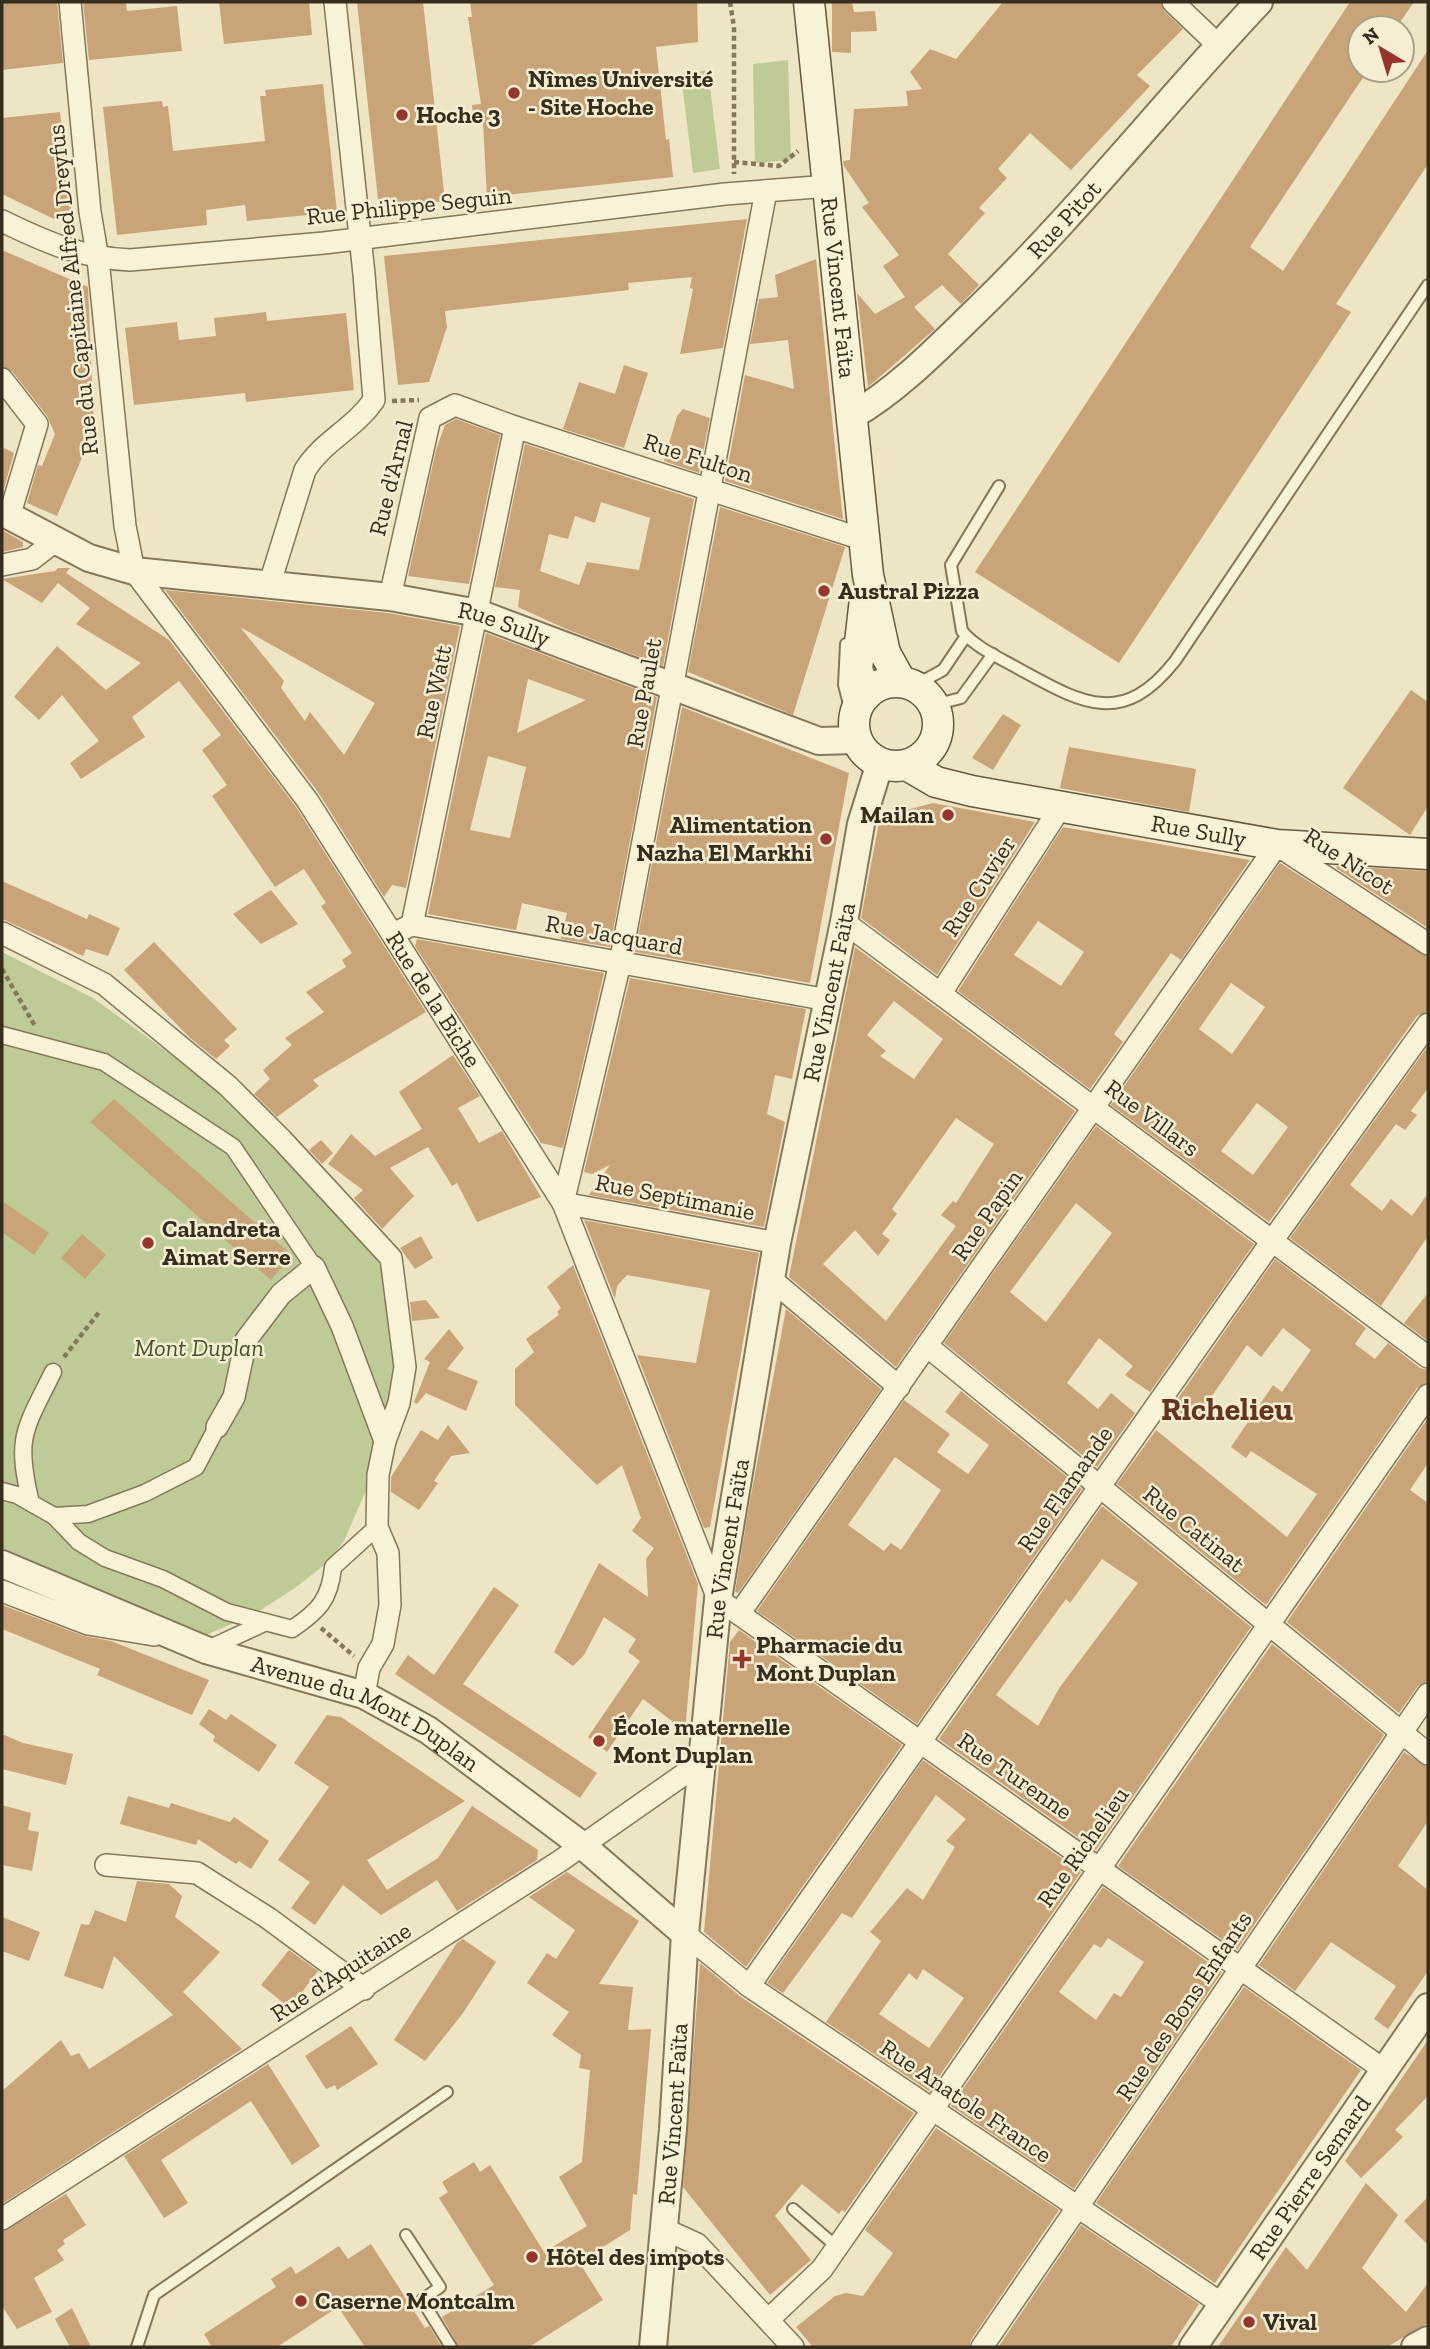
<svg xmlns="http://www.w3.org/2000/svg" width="1430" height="2349" viewBox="0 0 1430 2349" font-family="'Zilla Slab',serif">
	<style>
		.green { fill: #bfcb97 }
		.building { fill: #caa479; fill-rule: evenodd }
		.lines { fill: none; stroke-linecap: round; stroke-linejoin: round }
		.service-casing { stroke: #87775a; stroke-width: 14 }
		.pedestrian-casing { stroke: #87775a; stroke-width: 19 }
		.minor-casing { stroke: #87775a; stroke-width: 24 }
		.tertiary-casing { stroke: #87775a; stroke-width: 30 }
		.secondary-casing { stroke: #68583d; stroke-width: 33 }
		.path { stroke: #87775a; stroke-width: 4.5; stroke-dasharray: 5 3.5; stroke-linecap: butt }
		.service { stroke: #f8f2d6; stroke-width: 10 }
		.pedestrian { stroke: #f8f2d6; stroke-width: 16 }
		.minor { stroke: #f8f2d6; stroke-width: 21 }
		.tertiary { stroke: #f8f2d6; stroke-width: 26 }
		.secondary { stroke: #f8f2d6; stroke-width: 30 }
		.poi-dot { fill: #94362b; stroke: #f5eed2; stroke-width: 2.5 }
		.labels { text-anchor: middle; stroke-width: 5; stroke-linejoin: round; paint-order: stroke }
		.poi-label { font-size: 24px; font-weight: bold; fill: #372d1e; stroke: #f5eed2; text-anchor: start }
		.street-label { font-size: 24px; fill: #372d1e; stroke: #f5eed2 }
		.park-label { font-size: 24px; font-style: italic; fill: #425325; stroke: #f5eed2 }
		.district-label { font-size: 32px; font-weight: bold; fill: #63341e; stroke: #f5eed2 }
	</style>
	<rect width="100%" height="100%" fill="#ede5c3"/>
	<g class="green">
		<path d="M788 60 791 160 755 163 753 64Z"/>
		<path d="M708 70 720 169 693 173 681 74Z"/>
		<path d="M2 952 93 998 213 1085 366 1239 382 1270 398 1361 370 1481 344 1541 327 1563 295 1588 256 1613 202 1637 2 1550Z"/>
	</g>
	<g class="building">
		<path d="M2 2H57L63 63 2 70Z"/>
		<path d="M83 2H126L127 11 177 6 182 51 89 60Z"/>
		<path d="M219 2H309L312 35 224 44Z"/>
		<path d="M357 2H423L445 201 379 209Z"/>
		<path d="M470 2H697L698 42 656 47 666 140 669 139 673 177 487 197 483 122 474 124 472 105 481 104 468 17H472Z"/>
		<path d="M832 2H852L854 12 875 11 877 31 851 32V53L832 52Z"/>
		<path d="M1003 2H1160L1164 11 1183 29 1137 75 1150 86 1071 170 1030 133 998 169 1007 178 979 208 985 213 948 254 979 285 961 304 942 285 914 307 935 329 868 387 857 293 875 314 905 297 883 266 899 255 862 207 869 203 844 166 843 161 850 160 854 109 908 106 906 91 922 89 910 72 930 49 956 59Z"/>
		<path d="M1350 2H1414L1396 28H1360V70H1368L1250 247 1283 271 1428 50V164L1336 304 1351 312 1119 663 975 572Z"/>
		<path d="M323 84 337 212 247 221 245 205 206 210 207 225 117 235 103 107 162 101 163 107 168 106 173 151 265 141 260 96H266L265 90Z"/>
		<path d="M60 112 71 210 58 221 2 194V118Z"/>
		<path d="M747 219 723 348 680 354 693 289 690 288 692 277 628 283 629 290 445 311 447 327 429 382 398 385 384 256Z"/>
		<path d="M2 250 88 287 94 430 57 516 27 503 38 465 42 466 55 434 47 416 12 371 2 366Z"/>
		<path d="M816 259 834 438 843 519 725 481 745 375 794 389 788 340 750 344 759 299 778 297 775 275Z"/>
		<path d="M266 312 267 321 346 313 354 390 246 402 245 393 134 405 125 328 177 322 179 340 216 336 214 318Z"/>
		<path d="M624 365 648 373 624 448 563 429 579 382 615 394Z"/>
		<path d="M683 409 710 418 699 473 664 461 677 416Z"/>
		<path d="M456 419 500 435 469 584 408 576 436 450 445 425Z"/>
		<path d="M525 444 694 499 663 666 566 629 518 607 520 590 495 587ZM601 502 650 518 639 570 587 562 579 585 540 571 549 534 568 539 575 516 595 523Z"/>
		<path d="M2 447 14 453 3 492H2Z"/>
		<path d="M720 507 845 547 793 715 688 672Z"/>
		<path d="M2 530 23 542V547L2 552Z"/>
		<path d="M58 568H70L66 573 169 640 296 807 426 1012 313 1080 319 1086 277 1117 254 1094 270 1079 263 1070 292 1045 285 1038 324 1012 306 992 346 967 342 960 352 953 321 906 326 903 304 869 275 887 212 796 227 785 202 750 221 735 179 681 132 717 145 737 81 779 70 763 99 741 62 695 39 720 14 697 57 646 106 690 141 663 76 624 90 608 58 583 42 603 2 579 55 571Z"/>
		<path d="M165 590 388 613 460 626 406 888 392 885 384 897 318 792ZM240 627 375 703 344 755 310 712 305 721 281 688 284 681Z"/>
		<path d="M486 633 657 697 610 947 561 939 567 913 522 903 516 930 428 914ZM528 679 586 700 517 733ZM488 756 526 767 510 838 470 830Z"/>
		<path d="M1411 690 1428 702V806L1410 835 1343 788Z"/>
		<path d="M682 707 849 773 810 983 635 952Z"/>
		<path d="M1003 714 1021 725 993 770 972 758Z"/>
		<path d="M1069 747 1196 769 1189 812 1060 788Z"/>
		<path d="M933 803 1035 822 937 975 861 918 880 817Z"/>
		<path d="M1063 827 1250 860 1181 960 1171 953 1114 1034 1123 1042 1090 1089 958 991ZM1038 921 1084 952 1061 986 1014 955Z"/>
		<path d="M1280 863 1428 957V1011L1417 1016 1269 1222 1111 1105ZM1231 983 1265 1007 1232 1054 1199 1029ZM1257 1103 1288 1127 1253 1175 1221 1151Z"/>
		<path d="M1337 866 1428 871V928L1336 868Z"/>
		<path d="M2 881 87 919 89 914 120 928 108 956 86 949 83 956 2 919Z"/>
		<path d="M271 890 298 924 261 944 233 914Z"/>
		<path d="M417 939 604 973 563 1148 541 1143 415 946Z"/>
		<path d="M154 942 237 1029 224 1040 230 1046 216 1059 189 1037 124 970Z"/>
		<path d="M855 947 1075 1111 896 1367 789 1277ZM894 1001 943 1039 914 1079 880 1056 886 1051 867 1035ZM956 1118 994 1144 956 1203 953 1201 941 1215 956 1226 886 1321 823 1264 855 1230 878 1256 890 1240 882 1234 897 1214 892 1209Z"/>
		<path d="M630 978 806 1009 792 1079 775 1075 767 1114 785 1122 764 1227 589 1195 610 1165 592 1174 584 1172Z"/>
		<path d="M1428 1046V1088L1411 1111 1417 1115 1405 1130 1396 1124 1350 1185 1382 1211 1391 1199 1412 1216 1428 1193V1236L1381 1306 1290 1238Z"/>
		<path d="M453 1055 480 1096 458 1108 479 1143 502 1131 541 1197 477 1222 457 1183 452 1186 428 1147 390 1168 414 1196 382 1229 354 1198 363 1190 328 1164 351 1134 375 1156 422 1129 399 1092Z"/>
		<path d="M114 1099 292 1255 271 1280 90 1122Z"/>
		<path d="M1096 1126 1254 1244 1150 1392 1125 1375 1133 1366 1099 1338 1067 1383 1098 1409 1111 1393 1135 1413 1097 1467 944 1343ZM1076 1203 1112 1233 1046 1322 1010 1292Z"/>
		<path d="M321 1140 333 1153 322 1164 309 1150Z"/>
		<path d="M2 1201 49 1233 34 1255 2 1232Z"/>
		<path d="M584 1220 759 1253 710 1527 704 1528 637 1355 696 1363 710 1290 627 1275 617 1286 615 1299Z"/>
		<path d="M82 1234 106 1255 85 1279 61 1258Z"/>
		<path d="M421 1236 433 1258 415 1269 400 1248Z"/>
		<path d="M1275 1259 1366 1328 1355 1344 1375 1359 1388 1343 1420 1368 1428 1370V1382L1417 1388 1266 1605 1117 1484 1156 1430 1287 1537 1317 1494 1251 1451 1246 1458 1231 1447 1273 1385 1282 1392 1311 1350 1283 1328 1261 1357 1247 1345 1194 1422 1172 1407Z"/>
		<path d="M573 1265 698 1584 685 1731 643 1699 607 1752 588 1737 640 1661 628 1652 636 1639 604 1617 584 1655 573 1666 554 1652 599 1563 648 1597 646 1559 654 1548 632 1531 641 1518 622 1465 597 1485 515 1405V1369L534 1352 526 1339 559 1315 557 1312 561 1308 547 1287Z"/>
		<path d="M1428 1293V1341L1404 1323Z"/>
		<path d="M426 1300 440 1318 412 1321 410 1302Z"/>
		<path d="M786 1309 881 1389 738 1593 735 1592 749 1506Z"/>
		<path d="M449 1329 464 1348 447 1369 478 1381 466 1411 426 1393 417 1404 414 1402 430 1362 424 1359Z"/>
		<path d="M961 1391 1082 1489 917 1724 757 1611 904 1400 950 1434 937 1452 968 1474 989 1445 945 1412ZM895 1457 941 1490 901 1550 891 1543 884 1551 848 1525Z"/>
		<path d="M1428 1418V1463L1410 1490 1428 1503V1681L1418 1686 1399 1713 1287 1622Z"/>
		<path d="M448 1425 470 1453 451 1456 434 1481 438 1483 419 1510 391 1492V1477L421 1430 438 1440Z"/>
		<path d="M1102 1506 1251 1627 1096 1850 939 1739ZM1102 1559 1138 1583 1060 1687 1038 1726 996 1695 1066 1599 1070 1603Z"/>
		<path d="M494 1587 519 1605 463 1684 597 1773 580 1798 395 1674 408 1655 434 1675Z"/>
		<path d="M2 1605 84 1636 111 1641 209 1680 192 1715 97 1675 100 1669 2 1629Z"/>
		<path d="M739 1630 902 1745 746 1967 704 1932 730 1642Z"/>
		<path d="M1272 1644 1384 1735 1237 1950 1118 1866Z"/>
		<path d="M209 1709 226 1720 231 1714 277 1745 259 1772 213 1741 215 1736 199 1724Z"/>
		<path d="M327 1715 341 1717 465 1801 367 1860 387 1890 438 1858 472 1806 538 1850 537 1860 457 1911 437 1880 381 1915 343 1885 315 1925 291 1908 310 1882 278 1860 329 1787 294 1763Z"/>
		<path d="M2 1734 23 1743 73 1754 66 1785 2 1769Z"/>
		<path d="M1404 1752 1428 1767V1821L1398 1866 1428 1890V1971L1388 2029 1374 2019 1396 1986 1331 1942 1295 1991 1259 1965Z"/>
		<path d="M923 1760 1081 1872 929 2091 826 2022 881 1941 870 1932 907 1888 923 1900 955 1847 946 1841 966 1819 936 1795 852 1918 842 1913 783 1993 767 1983ZM923 1969 964 1998 929 2048 879 2014 909 1973 917 1980Z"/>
		<path d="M128 1796 169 1808 171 1803 230 1822 234 1817 269 1841 251 1869 239 1861 236 1864 198 1839 196 1845 120 1824Z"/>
		<path d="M2 1805 31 1813 28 1830 39 1832 32 1871 2 1865Z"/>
		<path d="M567 1872 639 1921 599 1984 633 1987 628 2030 651 2029 637 2195 633 2194 630 2230 579 2262 603 2300 529 2347H459L442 2317 494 2285 439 2198 448 2192 442 2182 474 2162 480 2172 490 2165 544 2252 587 2226 559 2177 582 2162 590 2070 579 2068 581 2055 552 2035 569 2012 527 1983 547 1953 556 1959 575 1930 529 1897Z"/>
		<path d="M137 1881 169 1884 182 1896 175 1917 220 1952 183 1992 242 2049 2 2204V2091L61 2040 71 2056 79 2053 89 2069 173 2015 114 1956 103 1989 64 1976 81 1924 89 1925 95 1910 126 1922Z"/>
		<path d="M1103 1887 1222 1972 1074 2189 951 2106ZM1108 1938 1144 1962 1121 1997 1114 1993 1096 2020 1059 1992 1094 1944 1101 1948Z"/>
		<path d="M2 1917 40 1932 29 1961 2 1951Z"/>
		<path d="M463 1939 496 1962 463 2013 425 2061 394 2040 457 1943Z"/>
		<path d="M289 1950 318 1971 290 2008 261 1985Z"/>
		<path d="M700 1963 741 1997 914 2113 845 2212 842 2210 839 2214 802 2184 775 2216 811 2260 770 2295 683 2187Z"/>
		<path d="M1244 1987 1361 2070 1215 2283 1096 2203Z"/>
		<path d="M351 2026 378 2064 337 2090 335 2085 326 2089 305 2056Z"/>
		<path d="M1428 2040V2096L1395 2130 1403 2137 1361 2178 1345 2161Z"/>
		<path d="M268 2064 320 2146 292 2165 251 2101 161 2160 188 2203 164 2218 124 2156Z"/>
		<path d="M936 2128 1059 2210 971 2340 969 2347H813L796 2327 835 2296 846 2293 863 2296 893 2253 865 2230Z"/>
		<path d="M1366 2183 1398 2215 1362 2268 1406 2312 1428 2283V2323L1387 2347H1218L1286 2247 1307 2270Z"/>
		<path d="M66 2194 86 2225 63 2240 65 2244 57 2250 64 2260 34 2278 52 2312 17 2329 2 2306V2232Z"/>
		<path d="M1428 2197V2245L1404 2221Z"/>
		<path d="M1081 2225 1199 2304 1171 2347 999 2346Z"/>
		<path d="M371 2244 425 2328 429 2326 442 2347H365L338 2307 277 2347H212L204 2334 276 2287 271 2279 291 2266 296 2274 339 2246 348 2259Z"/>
		<path d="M72 2308 91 2347H70L55 2319Z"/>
	</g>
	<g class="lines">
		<g class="service-casing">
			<g id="service">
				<path d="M999 486 951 565 962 631C976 648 1002 659 1021 670 1083 704 1123 727 1175 661L1428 285"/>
				<path d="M846 644 844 685 854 723"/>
				<path d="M914 686 943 670 966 636"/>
				<path d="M934 705 961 698 993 654"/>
				<path d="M793 2209 837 2247"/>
				<path d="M406 2235 440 2287 422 2300 451 2347"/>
				<path d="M137 2347 154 2295 447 2092"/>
			</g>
		</g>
		<g class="pedestrian-casing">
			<g id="pedestrian">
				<path d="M2 1035 104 1062 233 1147 314 1267"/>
				<path d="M217 1427 196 1467 145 1493 88 1514 54 1516 79 1542 105 1558 163 1579 227 1612 292 1629C319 1611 330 1599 333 1567L377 1527"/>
				<path d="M2 1491 17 1495 54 1516"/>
				<path d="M31 1503C15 1437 24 1431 53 1372"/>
				<path d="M206 1650 264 1623"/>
			</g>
		</g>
		<g class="minor-casing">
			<g id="minor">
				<path id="s1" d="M70 2 90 212 98 259 125 526 134 571 307 800 563 1203 718 1599 1384 2070"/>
				<path d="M1173 2 1218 45"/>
				<path d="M766 191 620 963 563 1203 777 1243"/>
				<path d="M2 221C45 242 82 258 130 260L324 243 725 194 829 186"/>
				<path d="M2 379 37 424 9 517"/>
				<path d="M2 565 32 559 54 542"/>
				<path d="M269 586 305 470C323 441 355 428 374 400L364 274 335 2"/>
				<path d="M390 597 430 418 455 405 515 427 865 540"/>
				<path d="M844 922 1428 1357"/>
				<path d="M412 925 515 427"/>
				<path d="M401 930 412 925 828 1000"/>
				<path d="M2 933 104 984 228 1086 282 1140 391 1258 405 1367 399 1403 385 1441 378 1475 377 1527 388 1553 390 1605 383 1644 369 1668 364 1695"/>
				<path d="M941 993 1060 808"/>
				<path d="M772 1280 899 1387"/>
				<path d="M927 1346 1428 1754"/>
				<path d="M217 1427 234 1397 246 1340 281 1294 314 1267 342 1326 385 1441"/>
				<path d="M2 1591 88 1624 154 1635"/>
				<path d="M739 1614 1277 845 1428 944"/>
				<path d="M106 1865 197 1873 268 1918 364 1989"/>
				<path d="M685 1934 749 1986 1222 2304"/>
				<path d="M749 1986 1272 1241 1428 1024"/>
				<path d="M2 2219 560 1861 703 1761"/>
				<path d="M664 2229 697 2244 793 2347"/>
				<path d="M769 2319 822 2269 1428 1395"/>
				<path d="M982 2347 1428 1694"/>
			</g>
		</g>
		<g class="tertiary-casing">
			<g id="tertiary">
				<path id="s2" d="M852 416C897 390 935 351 973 314 1075 216 1162 105 1259 2"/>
				<path id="s3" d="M2 512 89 558 134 571 390 597 478 613 819 741 857 740"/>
				<path id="s4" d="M2 1564 206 1650 364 1695 428 1730 583 1846 685 1934"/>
				<path id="s5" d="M653 2347 673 2129 685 1934 718 1599 777 1243 844 922 861 824 880 763"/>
				<path id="s6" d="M1193 2347 1428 2007"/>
				<path d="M1415 2347 1428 2340"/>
			</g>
		</g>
		<g class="secondary-casing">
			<g id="secondary">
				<path id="s7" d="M809 2 868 575 885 653 901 682"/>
				<path d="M865 599 857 669 866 695"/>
				<circle cx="896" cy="724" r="42"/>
				<path id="s8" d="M907 765 936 782 972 791 1277 845 1428 854"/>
			</g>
		</g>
		<g class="path">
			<path d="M730 2 734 27V174"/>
			<path d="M734 162 779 166 798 151"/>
			<path d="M392 401 419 400"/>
			<path d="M2 969 35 1026"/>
			<path d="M64 1357 100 1311"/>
			<path d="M321 1628 354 1656"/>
		</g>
		<use href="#service" class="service"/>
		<use href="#pedestrian" class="pedestrian"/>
		<use href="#minor" class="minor"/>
		<use href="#tertiary" class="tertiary"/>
		<use href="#secondary" class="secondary"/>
	</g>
	<g class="poi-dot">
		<circle cx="514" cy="93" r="7"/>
		<circle cx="402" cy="115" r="7"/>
		<circle cx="824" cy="591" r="7"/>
		<circle cx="948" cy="815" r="7"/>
		<circle cx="826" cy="839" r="7"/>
		<circle cx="148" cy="1243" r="7"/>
		<path d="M738.5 1648.5h7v7h7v7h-7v7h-7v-7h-7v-7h7z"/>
		<circle cx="599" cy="1741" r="7"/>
		<circle cx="532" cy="2257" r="7"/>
		<circle cx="301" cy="2301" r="7"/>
		<circle cx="1249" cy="2322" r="7"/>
	</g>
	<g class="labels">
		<g class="poi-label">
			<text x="528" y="87">Nîmes Université<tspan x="528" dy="28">- Site Hoche</tspan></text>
			<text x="416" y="123">Hoche 3</text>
			<text x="838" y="599">Austral Pizza</text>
			<text x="934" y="823" text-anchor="end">Mailan</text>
			<text x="812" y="833" text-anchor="end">Alimentation<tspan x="812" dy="28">Nazha El Markhi</tspan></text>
			<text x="162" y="1237">Calandreta<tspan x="162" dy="28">Aimat Serre</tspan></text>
			<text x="756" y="1653">Pharmacie du<tspan x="756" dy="28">Mont Duplan</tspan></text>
			<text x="613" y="1735">École maternelle<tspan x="613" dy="28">Mont Duplan</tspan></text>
			<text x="546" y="2265">Hôtel des impots</text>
			<text x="315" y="2309">Caserne Montcalm</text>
			<text x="1263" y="2330">Vival</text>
		</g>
		<g class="street-label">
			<text transform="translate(409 206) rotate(-6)" y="8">Rue Philippe Seguin</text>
			<text dy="8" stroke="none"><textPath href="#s2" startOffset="290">Rue Pitot</textPath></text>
			<text dy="8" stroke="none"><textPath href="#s7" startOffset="287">Rue Vincent Faïta</textPath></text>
			<text transform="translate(73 290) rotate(-96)" y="8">Rue du Capitaine Alfred Dreyfus</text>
			<text transform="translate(698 458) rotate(18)" y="8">Rue Fulton</text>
			<text transform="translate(391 478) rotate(-76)" y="8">Rue d'Arnal</text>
			<text dy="8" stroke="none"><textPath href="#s3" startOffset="520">Rue Sully</textPath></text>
			<text transform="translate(434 692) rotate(-78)" y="8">Rue Watt</text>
			<text transform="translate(644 693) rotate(-80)" y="8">Rue Paulet</text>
			<text dy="8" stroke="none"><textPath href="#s8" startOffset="301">Rue Sully</textPath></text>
			<text transform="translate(1349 861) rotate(33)" y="8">Rue Nicot</text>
			<text transform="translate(979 886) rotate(-57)" y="8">Rue Cuvier</text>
			<text transform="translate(614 935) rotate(10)" y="8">Rue Jacquard</text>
			<text dy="8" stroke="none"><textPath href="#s5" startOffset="1368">Rue Vincent Faïta</textPath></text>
			<text dy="8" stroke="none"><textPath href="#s1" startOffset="1096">Rue de la Biche</textPath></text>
			<text transform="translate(1152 1118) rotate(37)" y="8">Rue Villars</text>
			<text transform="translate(675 1197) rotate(11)" y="8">Rue Septimanie</text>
			<text transform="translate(987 1215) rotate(-55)" y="8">Rue Papin</text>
			<text transform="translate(1065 1489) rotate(-55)" y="8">Rue Flamande</text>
			<text transform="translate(1194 1529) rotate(39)" y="8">Rue Catinat</text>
			<text dy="8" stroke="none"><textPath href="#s5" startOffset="802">Rue Vincent Faïta</textPath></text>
			<text dy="8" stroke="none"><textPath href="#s4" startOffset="394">Avenue du Mont Duplan</textPath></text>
			<text transform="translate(1015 1776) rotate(35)" y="8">Rue Turenne</text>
			<text transform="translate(1083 1847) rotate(-55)" y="8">Rue Richelieu</text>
			<text transform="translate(341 1972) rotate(-33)" y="8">Rue d'Aquitaine</text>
			<text transform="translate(1184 2006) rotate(-56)" y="8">Rue des Bons Enfants</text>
			<text transform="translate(966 2101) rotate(34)" y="8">Rue Anatole France</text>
			<text dy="8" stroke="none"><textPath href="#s5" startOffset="234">Rue Vincent Faïta</textPath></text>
			<text dy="8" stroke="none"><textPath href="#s6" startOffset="206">Rue Pierre Semard</textPath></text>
		</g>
		<g class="park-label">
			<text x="199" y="1356">Mont Duplan</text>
		</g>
		<g class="district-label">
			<text x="1227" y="1420">Richelieu</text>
		</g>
	</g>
	<rect width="1430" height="2349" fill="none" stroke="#372d1e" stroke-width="7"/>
	<g transform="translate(1381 49) rotate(322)"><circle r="33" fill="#f5eed2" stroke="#a9a18a" stroke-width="2"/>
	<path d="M0-5L12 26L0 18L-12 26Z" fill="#94362b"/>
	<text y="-10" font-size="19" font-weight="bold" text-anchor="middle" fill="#372d1e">N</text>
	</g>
</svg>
